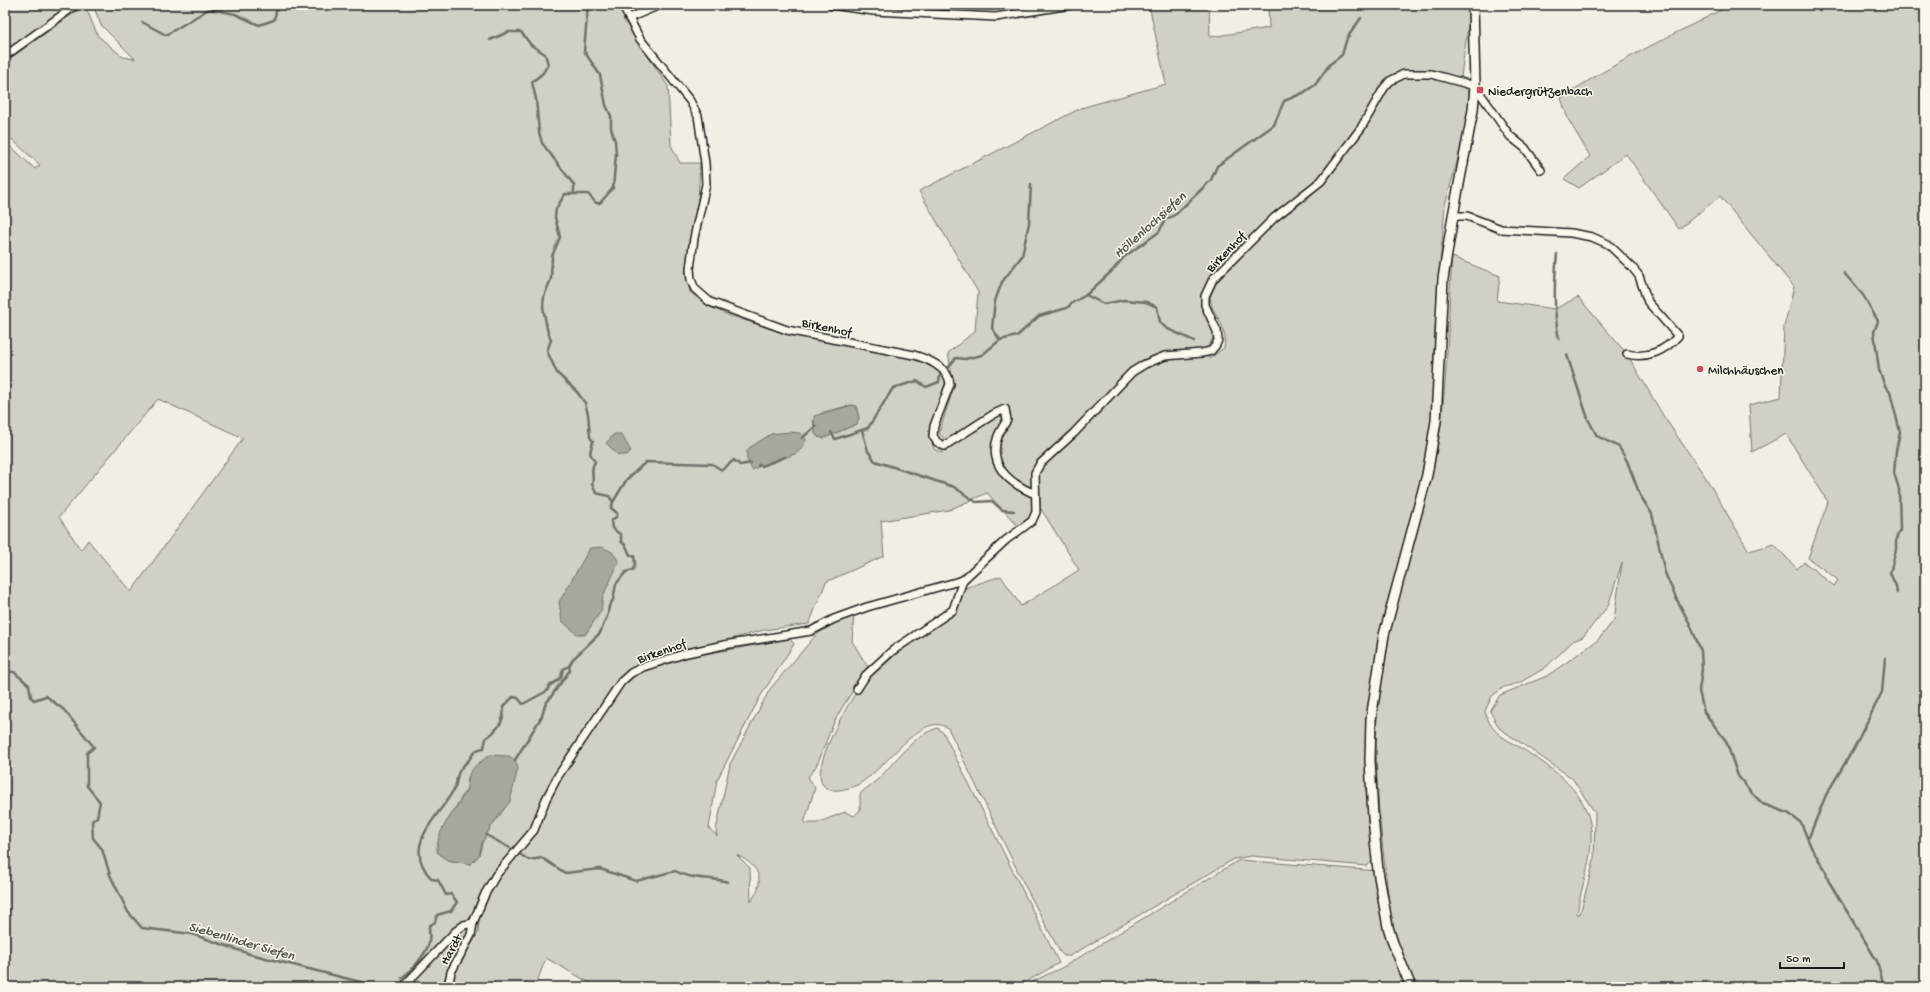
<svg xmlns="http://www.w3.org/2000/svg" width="1930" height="992" viewBox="0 0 1930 992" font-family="'Gochi Hand',sans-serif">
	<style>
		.green { fill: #d2cfc6; stroke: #777671; fill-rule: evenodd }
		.water { fill: #a9a6a0; stroke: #716f6b }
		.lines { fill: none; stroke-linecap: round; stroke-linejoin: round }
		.stream { stroke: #716f6b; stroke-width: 2.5 }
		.minor-casing { stroke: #1c1c1c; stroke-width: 10 }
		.tertiary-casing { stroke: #1c1c1c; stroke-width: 12 }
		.minor { stroke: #fbf7ec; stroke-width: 7 }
		.tertiary { stroke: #fbf7ec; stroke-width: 9 }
		.poi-dot { fill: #d1495b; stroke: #fbf7ec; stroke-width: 1.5 }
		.labels { text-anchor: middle; stroke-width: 3; stroke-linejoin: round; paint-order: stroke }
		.poi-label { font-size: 13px; fill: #1c1c1c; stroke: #fbf7ec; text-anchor: start }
		.street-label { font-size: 13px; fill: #1c1c1c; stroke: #fbf7ec }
		.water-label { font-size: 14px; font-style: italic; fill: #545351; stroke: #fbf7ec }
	</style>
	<rect width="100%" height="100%" fill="#f2eee4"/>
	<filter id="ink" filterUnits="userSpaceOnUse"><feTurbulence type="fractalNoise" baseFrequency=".025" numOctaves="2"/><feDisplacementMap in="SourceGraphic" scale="8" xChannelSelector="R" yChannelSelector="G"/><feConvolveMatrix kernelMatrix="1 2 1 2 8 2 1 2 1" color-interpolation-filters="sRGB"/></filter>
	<g filter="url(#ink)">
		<g class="green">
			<path d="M5 5H69L5 52Z"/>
			<path d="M93 5H653L637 11 623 19 668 86 671 145 680 163H700L698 200 685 273 690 292 708 306 728 315 784 333 916 359 932 367 947 378 929 434 934 449 942 453 944 439 939 433 954 386 948 353 975 331 978 292 919 191 1081 108 1166 84 1149 5H1209L1210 37 1269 28 1268 5H1469C1470 31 1462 55 1461 81L1456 85 1464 87 1470 93 1469 110 1459 154 1445 205 1435 329 1432 425 1418 494 1390 592 1373 676 1366 732V789L1372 851V861L1367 866 1251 856 1234 859 1070 956H1064L1060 952 1024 884 948 728C918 708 881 781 849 788 841 790 829 793 823 785 810 769 846 707 857 691 862 685 867 679 873 673L874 674 912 640 956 613 965 588 1001 576 1021 606 1079 570 1041 509 1018 526 987 493 949 510 881 521 884 556 826 582 809 624 764 630 690 650 688 657 790 639 794 644 760 697 717 780 709 828 717 836 716 830 730 764 770 689 815 636 834 623 854 615 852 641 869 669C856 687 841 706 832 727 824 743 821 764 808 777L815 788 804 823H817L845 812 854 816 860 810V794C865 789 871 785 877 780 896 762 912 735 938 728L944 734 1059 963 1017 987H654L648 983 645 987H597L546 958 535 987H451V980L478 933 479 918 488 895 500 876 492 875 469 919 468 933 450 966 444 980V987H5V141L35 169 40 165 5 133V62L81 8H86L98 36 123 57 135 59 101 25ZM1303 196 1309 198 1274 223 1216 283 1210 297 1212 307 1221 323 1225 337 1224 348 1209 359V345L1217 331 1205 296 1213 279 1274 218ZM158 399 243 438 131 592 88 540 81 550 59 517ZM852 405 856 407 859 418 857 424 824 438 818 437 815 433 813 421 823 412ZM490 755 509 757 510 801 490 828 482 843 479 855 471 864 447 860 452 813 467 788 468 777ZM737 855C750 862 763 871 758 888 757 893 753 897 751 902L750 868Z"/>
			<path d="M860 5H960V11L952 12Z"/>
			<path d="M1731 5H1925V987H1021L1065 966 1239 860 1378 871 1385 911H1390C1382 839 1371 767 1379 695 1387 621 1414 551 1431 479 1448 407 1447 330 1452 257L1500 276 1497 301 1555 309 1578 297 1627 354 1664 417 1706 478 1749 551 1774 544 1797 569 1804 562 1834 586 1838 580 1808 558 1828 502 1786 434 1752 452 1749 405 1781 397 1784 327 1794 287 1720 196 1679 229 1626 154 1579 188 1564 179 1590 156 1568 119 1561 98C1615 62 1674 34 1731 5ZM1622 563 1614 620 1598 640 1547 676 1500 695 1490 711 1499 728 1572 778 1595 813 1594 860 1580 914H1577C1581 884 1593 861 1591 830 1588 793 1554 769 1524 750 1505 738 1491 734 1485 711L1492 696 1504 687 1519 683 1545 668 1573 641 1583 637 1608 606Z"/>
		</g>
		<g class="water">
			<path d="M852 405 856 406 859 418 857 424 824 438 818 437 815 433 814 416Z"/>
			<path d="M789 432 800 433 806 439C802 455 790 456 776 460 768 462 760 466 752 470L747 459V452L749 448 771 434Z"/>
			<path d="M614 434H621L631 451 627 455H618L606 443Z"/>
			<path d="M602 547 612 552 619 562 603 596 601 611 585 635 577 634 562 621 559 602 590 548Z"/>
			<path d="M490 755 509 756 515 760 518 768 510 801 490 828 482 843 479 855 471 864 447 860 437 852C436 826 458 811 467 788 469 782 467 777 471 771 476 764 483 760 490 755Z"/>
		</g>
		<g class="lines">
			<g class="stream">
				<path d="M142 22 166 35 209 9 235 14 259 25 274 20 277 8 290 5"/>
				<path d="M490 40 508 32H521L531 45 545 54 548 64 543 73 532 82 536 99 539 132 542 143 574 185V194"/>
				<path d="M1557 254C1554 283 1553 310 1559 339"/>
				<path d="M1844 273 1863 295 1878 321 1874 332 1879 370 1885 386 1890 392 1900 432 1896 451 1894 473 1899 489 1900 530 1896 539V550L1890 573 1896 586 1897 593"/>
				<path d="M1086 295 1104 304 1124 300 1146 302 1157 307 1160 322 1166 328 1194 341"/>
				<path d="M1000 340 992 328 995 301 1002 282 1022 256 1029 223 1031 184"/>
				<path d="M1567 355 1588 419 1597 436 1619 447 1627 461 1640 495 1652 514 1665 573 1676 598 1690 624 1701 651 1702 669 1699 691 1704 712 1726 741 1738 776 1752 793 1763 804 1788 813 1801 823 1811 847 1826 872 1828 880 1877 961 1884 987"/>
				<path d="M948 368 956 358 965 359 982 355 1000 340 1017 336 1039 316 1067 308 1072 303 1086 295 1113 270 1124 257 1159 232 1165 220 1176 214 1211 180 1217 166 1274 125 1284 101 1303 93 1315 85 1330 64 1342 55 1347 38 1361 18"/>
				<path d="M862 430 868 451 875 461 954 487 976 502 992 501 1002 510 1014 511"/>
				<path d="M831 432 835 439 868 428 893 388 917 381 926 387 939 382 940 375"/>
				<path d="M802 438 816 426"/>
				<path d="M758 465 762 466 785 457"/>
				<path d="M613 502 627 479 646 462 712 464 722 470 734 460 740 465 751 463"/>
				<path d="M5 671 14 672 29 685 31 697 34 700 46 696 64 710 94 747 87 753V786L100 802 97 817 92 821 93 838 102 849 110 875 128 912 142 928 192 934 250 954 380 987"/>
				<path d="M515 760 542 716 545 705 570 670 569 666"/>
				<path d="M486 835 510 848"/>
				<path d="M1809 837 1826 795 1854 748 1882 692 1885 658"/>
				<path d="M521 855 529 860 542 858 565 873 600 869 636 881 675 871C692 880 710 877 728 882"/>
				<path d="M402 978C411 970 427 954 429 942 430 937 429 931 429 926L435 922 437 915 451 911 457 902 451 894 446 895 438 880 432 879C399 845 440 817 454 789 457 785 456 779 458 774 460 768 463 766 467 762 474 755 473 749 484 748L486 738C496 731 506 721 503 707L513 697 518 698 523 704 547 691 549 686 557 681 561 677 563 669 569 666 573 659 600 633 608 614 609 606 613 600 616 584 626 572 633 570 635 564 634 556 630 555 626 546 621 541V535L612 528 611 521 617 516V513L611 508 613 502 609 496 596 493 592 484C595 476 589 469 595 462L590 453 593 441 590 437 588 414 585 403 577 392 557 373 547 351 551 340 547 329 543 307 544 296 551 279 552 256 560 237 555 217 556 209 565 194H588L596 203H600L613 188 616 154 615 141 611 128V116L606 105 600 75 584 51 588 5"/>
			</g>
			<g class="minor-casing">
				<g id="minor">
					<path d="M622 5 629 18 660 5"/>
					<path d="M831 5 874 11 996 17 1070 5"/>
					<path d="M629 18 640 39 690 101 698 116 705 163 706 184 694 238 690 269 691 280 695 289 710 302 787 330 914 355C928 359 949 368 950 384L934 426 933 436 937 442 944 446 994 414 1005 409 1007 420C1004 425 1000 431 998 436 987 466 1011 484 1035 494"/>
					<path d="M5 56 76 5"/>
					<path d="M1453 216H1467L1501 229 1571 233 1592 237 1608 244 1632 267 1639 276 1648 302 1678 336C1665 351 1647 359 1627 354"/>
					<path d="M857 689 866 675 892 651 953 610 963 580"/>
					<path d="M403 987 456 931 464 925 473 923"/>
					<path d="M448 987 451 972 471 935 473 923 485 894 496 875 534 830 546 799 558 776 621 682 631 673 643 667 687 653 724 645 811 631 834 619 867 607 963 580 1006 540 1032 521 1036 512 1035 473 1040 464 1074 433 1132 372 1145 364 1165 356 1202 353 1211 351 1216 345 1218 340 1217 331 1205 305V296L1213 279 1274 218 1321 181 1361 128 1384 88 1390 81 1404 74H1431L1475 86 1510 136 1525 148 1541 170"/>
				</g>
			</g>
			<g class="tertiary-casing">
				<path id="tertiary" d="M1411 987 1393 943 1388 927 1378 871 1373 817 1370 760 1371 719 1384 635 1427 475 1436 421 1443 279 1453 216 1473 110 1475 86 1473 5"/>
			</g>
			<use href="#minor" class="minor"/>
			<use href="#tertiary" class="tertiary"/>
		</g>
	</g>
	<g class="poi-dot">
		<rect x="1476" y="86" width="8" height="8" rx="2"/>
		<circle cx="1700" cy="369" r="4"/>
	</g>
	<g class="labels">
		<g class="poi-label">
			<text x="1488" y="95">Niedergrützenbach</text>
			<text x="1708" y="374">Milchhäuschen</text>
		</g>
		<g class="street-label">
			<text transform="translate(1225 251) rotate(-46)" y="5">Birkenhof</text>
			<text transform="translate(827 326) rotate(12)" y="5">Birkenhof</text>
			<text transform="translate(661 650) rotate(-19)" y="5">Birkenhof</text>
			<text transform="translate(450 949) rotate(-62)" y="5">Hardt</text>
		</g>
		<g class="water-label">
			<text transform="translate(1149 224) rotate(-42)" y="5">Höllenlochsiefen</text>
			<text transform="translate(242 940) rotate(16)" y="5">Siebenlinder Siefen</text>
		</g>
	</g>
	<rect width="1930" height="992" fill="none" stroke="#fbf7ec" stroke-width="20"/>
	<rect x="10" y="10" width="1910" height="972" fill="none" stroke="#1c1c1c" stroke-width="1.5" filter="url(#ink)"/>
	<path d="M1780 962v6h64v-6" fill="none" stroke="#1c1c1c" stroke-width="2"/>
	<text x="1786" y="962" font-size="12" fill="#1c1c1c" stroke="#fbf7ec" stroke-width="3" paint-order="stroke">50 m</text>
</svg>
